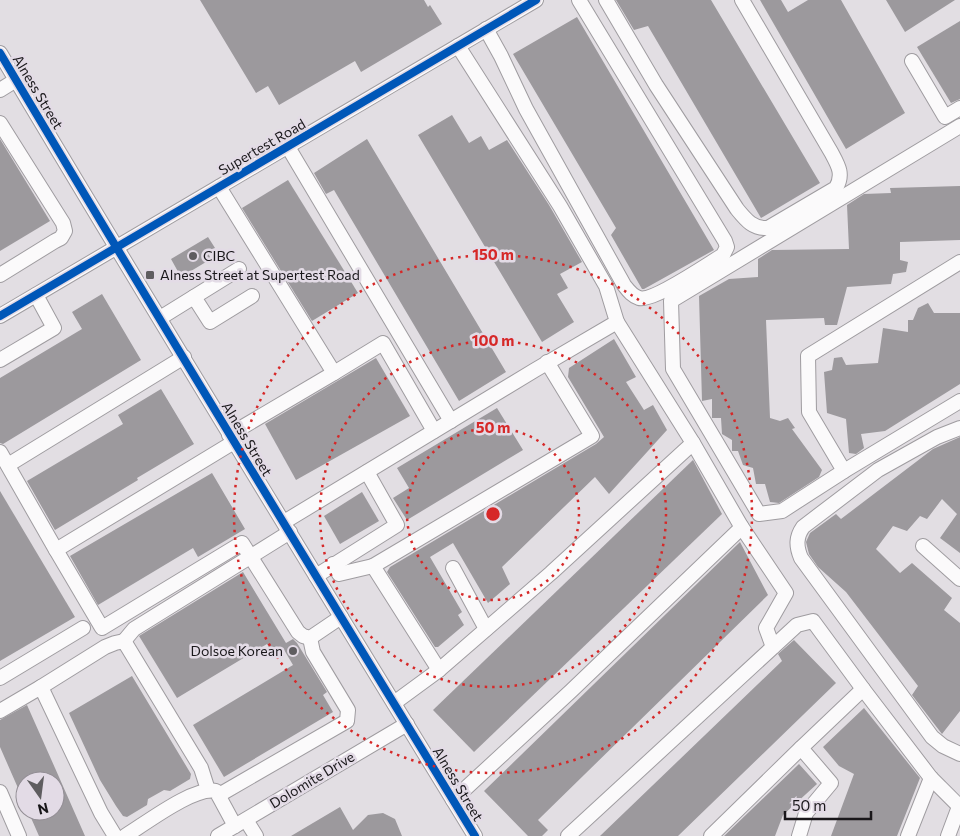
<svg xmlns="http://www.w3.org/2000/svg" width="960" height="836" viewBox="0 0 960 836" font-family="Commissioner,sans-serif">
	<style>
		.building { fill: #9c999d }
		.lines { fill: none; stroke-linecap: round; stroke-linejoin: round }
		.minor-casing { stroke: #9f9ca0; stroke-width: 16 }
		.minor { stroke: #fbfafb; stroke-width: 14 }
		.cycleway-casing { stroke: #e3dbe6; stroke-width: 11 }
		.cycleway { stroke: #0057b8; stroke-width: 8 }
		.ring { fill: none; stroke: #d62828; stroke-width: 2.5; stroke-dasharray: 2.5 5 }
		.poi-dot { fill: #5f5d60; stroke: #e3dbe6; stroke-width: 2 }
		.labels { text-anchor: middle; stroke-width: 5; stroke-linejoin: round; paint-order: stroke }
		.street-label { font-size: 14px; fill: #19171a; stroke: #e3dbe6 }
		.poi-label { font-size: 14px; fill: #19171a; stroke: #e3dbe6; text-anchor: start }
		.centre { fill: #d62828; stroke: #e3dbe6; stroke-width: 2.5 }
		.ring-label { font-size: 15px; text-anchor: middle; font-weight: bold; fill: #d62828; stroke: #e3dbe6; stroke-width: 5; stroke-linejoin: round; paint-order: stroke }
	</style>
	<rect width="100%" height="100%" fill="#e2dee3"/>
	<g class="building">
		<path d="M200 0H424L428 7 430 5 442 24 361 72 355 61 279 105 268 86 256 93Z"/>
		<path d="M616 0H711L820 183 761 218 648 26 634 30Z"/>
		<path d="M760 0H781L788 12 808 0H841L905 113 846 149Z"/>
		<path d="M886 0H955L905 32Z"/>
		<path d="M577 17 714 250 644 289H642L611 235 616 228 513 54Z"/>
		<path d="M960 21V99L951 103 917 47Z"/>
		<path d="M452 115 469 143 481 136 489 150 507 140 549 205 582 262 560 274 568 288 557 294 574 322 542 342 418 135Z"/>
		<path d="M0 139 50 221 0 251Z"/>
		<path d="M367 139 506 372 459 401 334 190 326 194 314 173Z"/>
		<path d="M288 180 358 293 312 321 242 208Z"/>
		<path d="M960 186V240L900 242V260L908 262 906 272 893 274 891 284 847 287 837 325H825L824 318 766 320 770 418 780 421 788 418 795 428 792 429 822 470 819 477 779 503 770 502 765 484H756L753 468 743 465 738 451H732V440L722 434 721 418H712V399L702 401 699 296 729 279 758 277V259L772 250 849 249 847 205 864 194 891 193 890 188Z"/>
		<path d="M208 237 215 248 208 253 211 259 181 277 171 259Z"/>
		<path d="M102 294 141 360 3 444 0 443V378L82 329 72 312Z"/>
		<path d="M928 303 934 313H960V384L885 431 861 434 864 448 856 454 849 453 846 419 827 413 824 372 832 370 834 358 842 357 846 365 878 363 883 328 908 332V320H913L918 308Z"/>
		<path d="M614 339 636 377 626 382 644 410 653 405 667 430 609 494 595 477 502 567 510 584 488 603 453 543 430 557 462 612 458 615 464 625 438 647H435L387 572 390 567 596 444 604 437 568 377 569 368Z"/>
		<path d="M376 358 410 416 296 480 265 424Z"/>
		<path d="M161 389 194 444 137 478 138 480 55 530 27 481 123 424 118 415Z"/>
		<path d="M497 408 523 450 407 520 393 498 409 488 397 468Z"/>
		<path d="M960 437V553L940 538 957 514 942 499 927 519 920 516 907 531 893 526 876 549 900 573 912 563 952 598 944 610 960 623V711L942 734 912 695 918 686 846 592 818 567 809 554 806 542 810 533 836 514 841 519 933 449Z"/>
		<path d="M693 460 722 514 474 752 433 710Z"/>
		<path d="M212 473 245 529 198 557 193 548 98 605 70 556Z"/>
		<path d="M0 491 75 617 0 661Z"/>
		<path d="M362 492 379 521 340 544 324 516Z"/>
		<path d="M740 542 768 595 538 820 548 830 542 836H528L484 791Z"/>
		<path d="M243 572 286 643 293 639 297 643 327 692 323 695 333 712 224 777 193 725 293 665 283 648 273 654 267 644 177 698 139 636Z"/>
		<path d="M794 640 836 683 678 836H600L782 661 778 654Z"/>
		<path d="M132 676 191 774 190 779 170 791 164 790 148 799 147 805 127 817 123 816 116 806 100 780 69 713Z"/>
		<path d="M27 705 55 768 85 836H39L28 811H55V781H25V804L0 747V720Z"/>
		<path d="M864 708 920 778 897 836H831L854 774 839 766 823 747Z"/>
		<path d="M799 764 817 784 783 815 775 836H724Z"/>
		<path d="M340 807 353 830 368 815 383 813 395 819 402 836H291Z"/>
	</g>
	<g class="lines">
		<g class="minor-casing">
			<g id="minor">
				<path d="M606 0 656 85 737 209C746 220 753 229 768 228L836 188C844 174 838 165 831 152L742 0"/>
				<path d="M486 29 501 56 526 109 624 285C628 290 632 296 639 298 653 302 708 264 723 255L727 247 725 241 579 0"/>
				<path d="M0 53C156 316 316 576 475 836"/>
				<path d="M912 61 945 117 960 108"/>
				<path d="M0 90 16 80"/>
				<path d="M0 123 63 223 65 231 61 238 55 241 0 275"/>
				<path d="M960 126 671 301 673 369 759 514 782 511 844 471 960 401"/>
				<path d="M288 147 451 421"/>
				<path d="M219 187 334 373 229 435"/>
				<path d="M194 297 210 322 252 296"/>
				<path d="M0 316 536 0"/>
				<path d="M160 318 239 269"/>
				<path d="M617 322 693 443"/>
				<path d="M0 360 54 328 36 295"/>
				<path d="M334 373 383 343 434 431"/>
				<path d="M960 428 937 437 878 470 803 527C796 537 796 546 801 558L932 737 943 746 960 754"/>
				<path d="M234 442 56 550 102 628 242 543 298 632 303 636 310 638 341 617"/>
				<path d="M0 452 56 550"/>
				<path d="M8 465 184 357"/>
				<path d="M844 471 809 412 808 356 960 262"/>
				<path d="M284 522 535 370 617 322 606 286 560 206 458 46"/>
				<path d="M741 526 786 593 766 628 773 647"/>
				<path d="M923 546 960 579"/>
				<path d="M333 564 339 574 373 566"/>
				<path d="M453 568 486 629"/>
				<path d="M316 576 397 525 367 472"/>
				<path d="M124 641 134 629 290 532"/>
				<path d="M439 670 373 566 592 436 547 362"/>
				<path d="M0 678 83 628"/>
				<path d="M41 687 105 647 115 643 124 641 201 768 208 790"/>
				<path d="M394 703 439 670 551 573 693 443 741 526 739 530 571 691 453 800"/>
				<path d="M0 711 41 687 101 813 115 836"/>
				<path d="M801 748 863 689 931 778 908 836"/>
				<path d="M931 778 959 806"/>
				<path d="M0 792 19 836"/>
				<path d="M219 795 347 721 348 710 313 652 310 638"/>
				<path d="M246 820 256 836"/>
				<path d="M125 836C145 824 194 786 216 791L235 826"/>
				<path d="M218 836 407 724"/>
				<path d="M568 836 797 625 813 621 863 689"/>
				<path d="M711 836 801 748 831 783 806 813 799 836"/>
				<path d="M948 836 960 804"/>
			</g>
		</g>
		<use href="#minor" class="minor"/>
		<g class="cycleway-casing">
			<g id="cycleway">
				<path d="M0 53C156 316 316 576 475 836"/>
				<path d="M0 316 536 0"/>
			</g>
		</g>
		<use href="#cycleway" class="cycleway"/>
	</g>
	<g class="ring">
		<circle cx="493" cy="514" r="86"/>
		<circle cx="493" cy="514" r="173"/>
		<circle cx="493" cy="514" r="259"/>
	</g>
	<g class="poi-dot">
		<circle cx="193" cy="256" r="5"/>
		<rect x="145" y="270" width="10" height="10" rx="2.5"/>
		<circle cx="293" cy="651" r="5"/>
	</g>
	<g class="labels">
		<g class="street-label">
			<text transform="translate(38 92) rotate(59)" y="5">Alness Street</text>
			<text transform="translate(262 147) rotate(-30)" y="5">Supertest Road</text>
			<text transform="translate(247 439) rotate(59)" y="5">Alness Street</text>
			<text transform="translate(312 780) rotate(-31)" y="5">Dolomite Drive</text>
			<text transform="translate(458 784) rotate(59)" y="5">Alness Street</text>
		</g>
		<g class="poi-label">
			<text x="203" y="261">CIBC</text>
			<text x="160" y="280">Alness Street at Supertest Road</text>
			<text x="283" y="656" text-anchor="end">Dolsoe Korean</text>
		</g>
	</g>
	<circle cx="493" cy="514" r="8" class="centre"/>
	<g class="ring-label">
		<text x="493" y="260">150 m</text>
		<text x="493" y="346">100 m</text>
		<text x="493" y="433">50 m</text>
	</g>
	<g transform="translate(40 796) rotate(166)"><circle r="24" fill="#e3dbe6" stroke="#928d94"/>
	<path d="M0-4L9 19L0 12L-9 19Z" fill="#5f5d60"/>
	<text y="-8" font-size="14" font-weight="bold" text-anchor="middle" fill="#19171a">N</text>
	</g>
	<path d="M785 811v8h86v-8" fill="none" stroke="#19171a" stroke-width="2.5"/>
	<text x="792" y="811" font-size="15" fill="#19171a" stroke="#e3dbe6" stroke-width="4" paint-order="stroke">50 m</text>
</svg>
